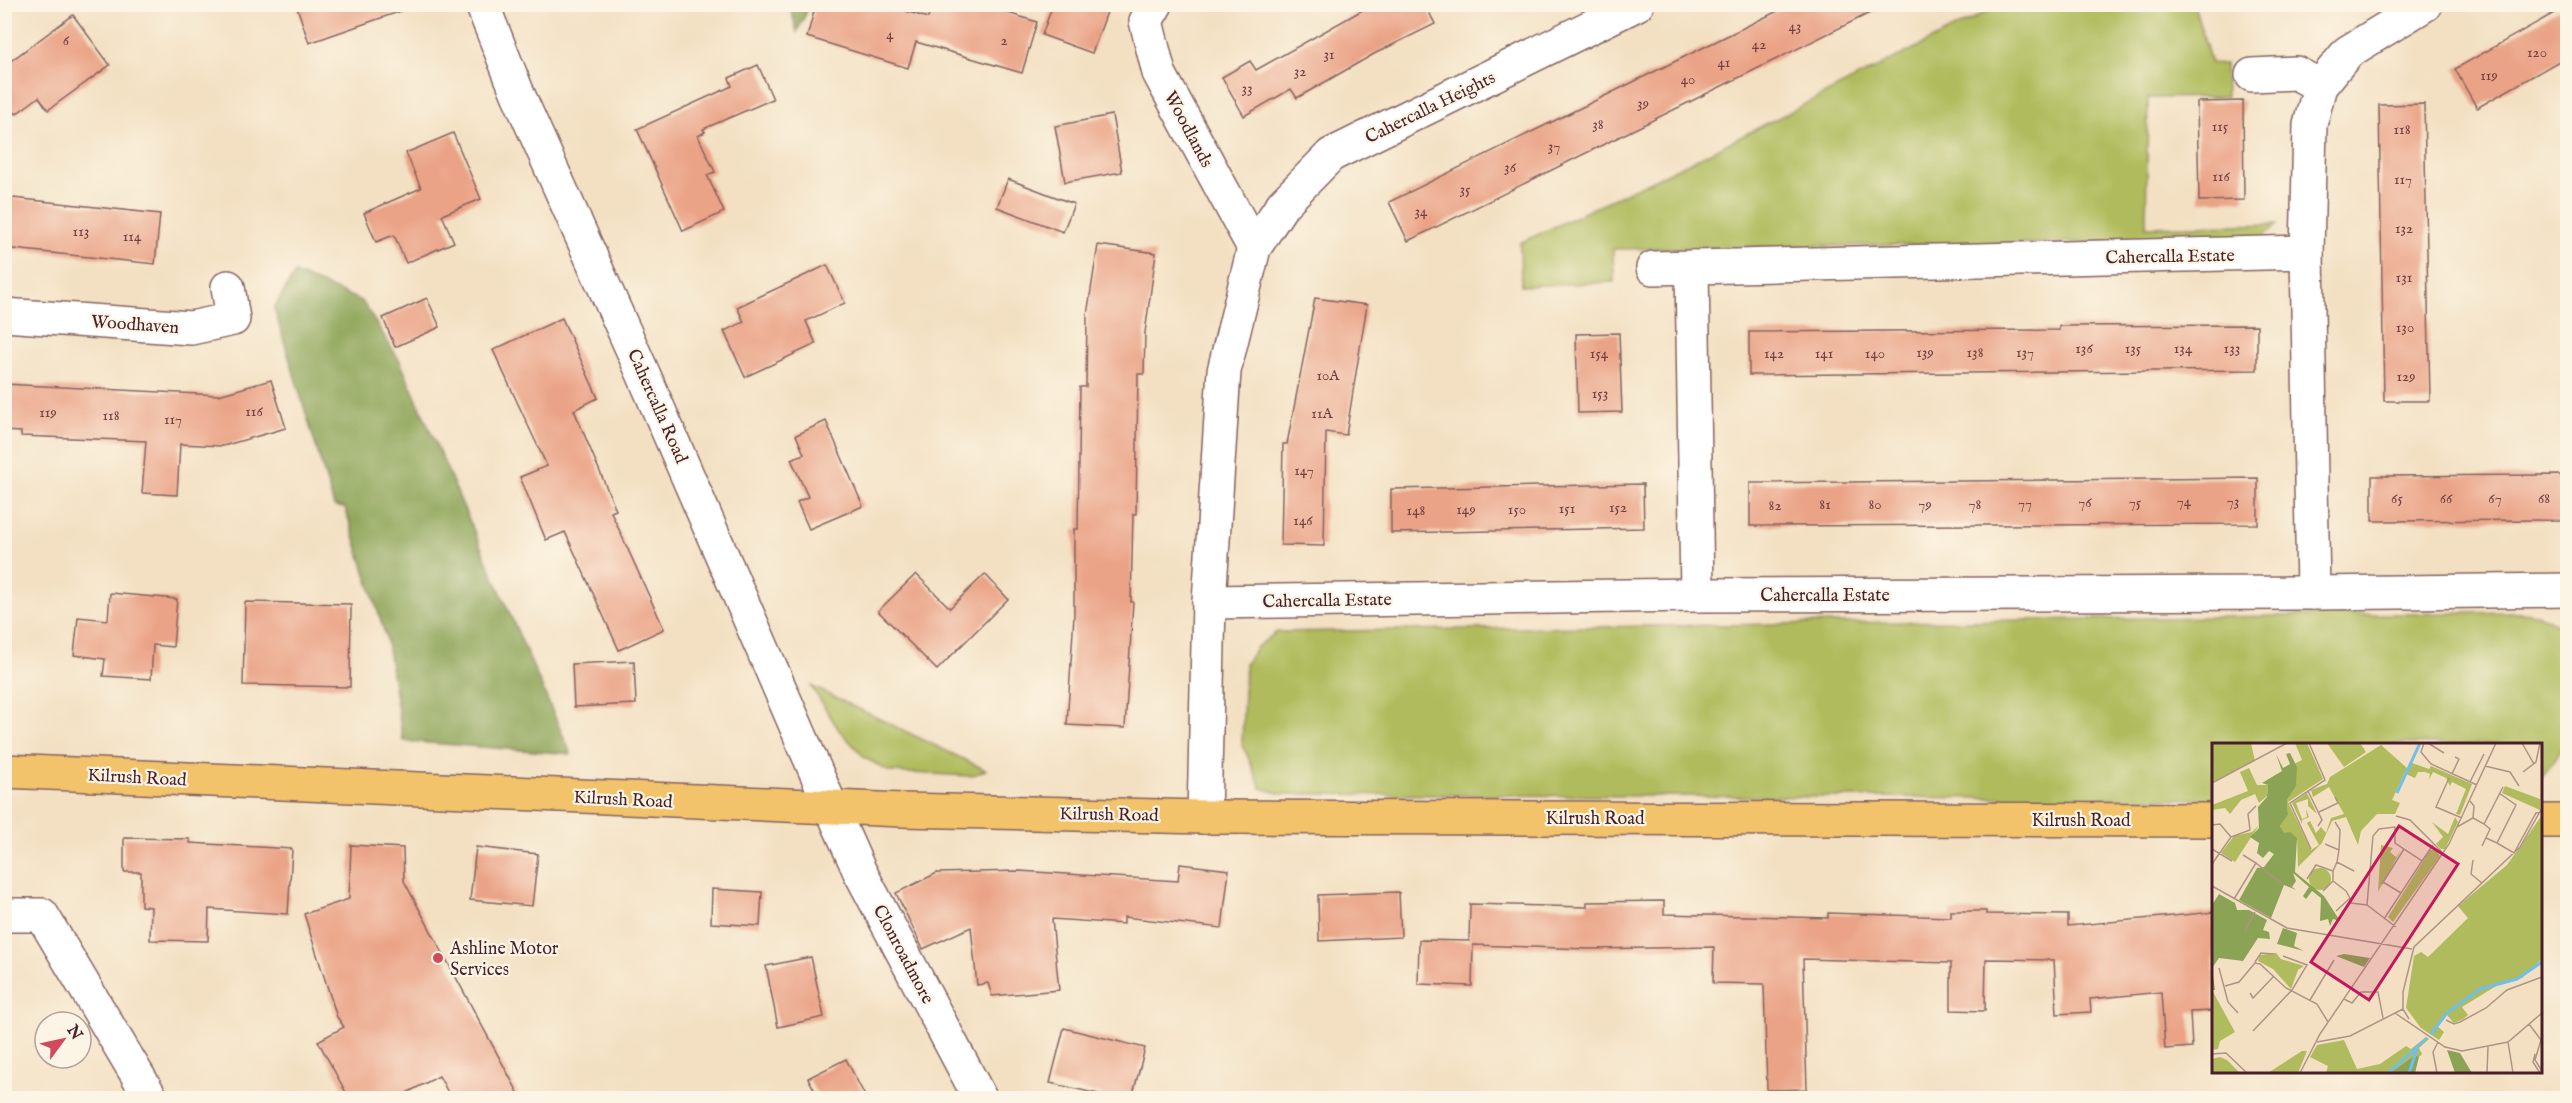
<svg xmlns="http://www.w3.org/2000/svg" width="2572" height="1103" viewBox="0 0 2572 1103" font-family="'IM FELL English',serif">
	<style>
		.green { fill: #afbb5c; stroke: #7c6d44; stroke-width: 1.5 }
		.forest { fill: #8ba354; stroke: #6a6140; stroke-width: 1.5 }
		.building { fill: #eaa386 }
		.lines { fill: none; stroke-linecap: round; stroke-linejoin: round }
		.minor-casing { stroke: #856360; stroke-width: 36 }
		.major-casing { stroke: #856360; stroke-width: 36 }
		.minor { stroke: #fff; stroke-width: 33 }
		.major { stroke: #f2c36a; stroke-width: 33 }
		.poi-dot { fill: #d1495b; stroke: #fcf5e5; stroke-width: 2 }
		.labels { text-anchor: middle; stroke-width: 4.5; stroke-linejoin: round; paint-order: stroke }
		.number-label { font-size: 15px; fill: #724042 }
		.street-label { font-size: 18px; fill: #4a1f2b; stroke: #fcf5e5 }
		.poi-label { font-size: 18px; fill: #4a1f2b; stroke: #fcf5e5; text-anchor: start }
		.inset-river { fill: none; stroke: #70bfeb; stroke-width: 3 }
		.inset-road { fill: none; stroke: #af9386; stroke-width: 1.5 }
		.view { fill: #c2185b; fill-opacity: 0.15; stroke: #c2185b; stroke-width: 3 }
		.inset-edge { fill: none; stroke: #4a1f2b; stroke-width: 3 }
	</style>
	<rect width="100%" height="100%" fill="#fcf5e5"/>
	<filter id="ink" filterUnits="userSpaceOnUse"><feTurbulence type="fractalNoise" baseFrequency=".0167" numOctaves="2"/><feDisplacementMap in="SourceGraphic" scale="12" xChannelSelector="R" yChannelSelector="G"/><feConvolveMatrix kernelMatrix="1 2 1 2 8 2 1 2 1" color-interpolation-filters="sRGB"/></filter>
	<filter id="wash" filterUnits="userSpaceOnUse"><feTurbulence type="fractalNoise" baseFrequency=".008" numOctaves="4" result="noise"/><feDisplacementMap in="SourceGraphic" scale="24" xChannelSelector="R" yChannelSelector="G"/><feGaussianBlur stdDeviation="1.35" result="paint"/><feColorMatrix in="noise" values="0 0 0 0 0 0 0 0 0 0 0 0 0 0 0 0 0 1.4 0 .05"/><feComposite in="paint" operator="in"/></filter>
	<g filter="url(#wash)">
		<rect width="100%" height="100%" fill="#f3e0c2"/>
		<g class="green">
			<path d="M2002 4 2194 5 2211 63 2225 64 2226 97 2148 98 2146 227 2278 224 2262 237 2249 240 1613 249 1614 282 1521 286 1520 243 1699 158Z"/>
			<path d="M2521 612C2541 613 2555 619 2567 635V739L2554 762 2541 777 2540 744H2214L2213 799 1281 794 1261 788 1242 743 1245 664 1257 647 1277 632Z"/>
			<path d="M811 686 986 770 971 776 890 772 865 758 839 730Z"/>
		</g>
		<g class="forest">
			<path d="M790 5H810L797 32Z"/>
			<path d="M295 273 362 301 400 361 571 754 403 741 386 637 345 508 334 506 274 308Z"/>
		</g>
		<g id="blocks">
			<g class="building">
				<path d="M296 4H407V9L309 43Z"/>
				<path d="M816 4H884L928 18 932 4H979L1037 22 1022 73 916 42 908 68 807 37Z"/>
				<path d="M1053 4H1110L1092 53 1042 35Z"/>
				<path d="M1373 4H1425L1435 24 1374 54 1297 98 1291 89 1244 116 1222 77 1250 61 1256 70Z"/>
				<path d="M1792 4H1888L1408 241 1389 202Z"/>
				<path d="M2568 5V56L2477 108 2455 69Z"/>
				<path d="M73 15 110 65 48 110 39 97 16 114 4 98V66Z"/>
				<path d="M758 65 773 99 703 129 705 132 698 136 715 172 707 175 724 212 683 231 637 129 732 86 729 78Z"/>
				<path d="M2243 101 2244 200 2199 201 2197 102Z"/>
				<path d="M2424 104 2430 401H2384L2379 105Z"/>
				<path d="M1112 115 1122 172 1065 182 1055 126Z"/>
				<path d="M453 133 481 199 442 215 454 242 406 263 394 235 376 242 364 213 421 188 406 153Z"/>
				<path d="M1008 179 1074 204 1063 232 997 207Z"/>
				<path d="M4 197 160 214 155 264 4 248Z"/>
				<path d="M1098 245 1156 253 1145 333 1144 374H1138L1136 514H1133L1131 602H1133L1125 728 1067 725 1074 615V529H1078L1080 387H1086L1087 315Z"/>
				<path d="M827 265 845 303 806 321 816 344 745 377 724 331 744 322 737 307Z"/>
				<path d="M427 298 440 327 395 347 383 318Z"/>
				<path d="M1315 298 1367 305 1346 435 1326 432 1324 546 1281 545 1283 444H1287Z"/>
				<path d="M562 318 598 398 574 410 616 510 611 512 664 629 619 650 565 532 546 540 520 477 547 466 493 350Z"/>
				<path d="M2257 325V370L1749 375V332L2059 330V326Z"/>
				<path d="M1619 333 1622 412 1578 413 1576 334Z"/>
				<path d="M271 380 286 428 223 446 180 444 177 495 142 493 146 441 21 436V432L4 431V384L219 395Z"/>
				<path d="M826 421 863 506 809 529 797 502 808 497 791 459 804 454 796 435Z"/>
				<path d="M2568 475V520L2372 521V476Z"/>
				<path d="M2258 478V524L1750 526V483Z"/>
				<path d="M1643 484 1644 528 1391 533V489Z"/>
				<path d="M916 574 950 608 985 574 1008 599 937 670 878 611Z"/>
				<path d="M110 593 177 599 173 647 153 645 151 679 103 676 105 659 74 655 78 617 108 620Z"/>
				<path d="M245 602 351 604 350 687 243 685Z"/>
				<path d="M634 661 636 704 574 707 572 664Z"/>
				<path d="M124 838 190 839V843L292 849 288 914 209 909 208 941 150 940 151 907 141 906V872H124Z"/>
				<path d="M351 845 403 848 404 881 521 1098H451L439 1076 397 1098H349L318 1041 344 1027 337 1017 304 914 349 899Z"/>
				<path d="M476 847 538 854 532 906 470 900Z"/>
				<path d="M1180 864 1229 870 1222 928 1124 917V924L1052 919 1059 990 992 996 988 983 977 985 971 927 923 949 896 893 937 873 1019 871 1178 881Z"/>
				<path d="M712 889 762 892 760 926 711 923Z"/>
				<path d="M1399 892 1401 937 1319 941 1318 895Z"/>
				<path d="M1664 901V914L1828 918V913L1951 917V911H1986V914L2068 915V926L2214 912V1011L2190 1012 2192 1047 2165 1049 2161 992 2090 999 2091 1012 2057 1014 2054 960 1986 959 1985 1011 1951 1010V963L1803 959 1807 1089 1767 1090 1764 984 1713 983 1714 947 1588 949 1473 945 1472 986 1418 984 1419 940 1469 941 1470 904 1587 907V902Z"/>
				<path d="M811 957 824 1017 778 1027 766 966Z"/>
				<path d="M1064 1028 1145 1048 1132 1098H1116L1050 1083Z"/>
				<path d="M846 1059 866 1098H819L808 1078Z"/>
			</g>
		</g>
	</g>
	<g filter="url(#ink)">
		<use href="#blocks" fill-opacity="0" stroke="#856360" stroke-width="1.5"/>
		<g class="lines">
			<g class="minor-casing">
				<g id="minor">
					<path d="M482 4 518 94 642 371 832 809 859 870 980 1098"/>
					<path d="M1156 4 1146 21 1159 73 1254 248"/>
					<path d="M2252 75 2296 73 2320 86"/>
					<path d="M1692 267 1697 595"/>
					<path d="M1653 268 2307 252"/>
					<path d="M4 315 191 328 233 319 228 287"/>
					<path d="M2313 593 2568 590"/>
					<path d="M1209 602 1697 595 2313 593 2307 252 2310 125 2320 86 2348 52 2426 4"/>
					<path d="M1204 817 1209 602 1224 371 1254 248 1283 204 1331 155 1637 4"/>
					<path d="M4 915H42L151 1098"/>
				</g>
			</g>
			<g class="major-casing">
				<g id="major">
					<path d="M4 771 902 810 1204 817 2214 820"/>
					<path d="M2540 821H2568"/>
				</g>
			</g>
			<use href="#minor" class="minor"/>
			<use href="#major" class="major"/>
		</g>
	</g>
	<circle class="poi-dot" cx="438" cy="958" r="6"/>
	<g class="labels">
		<g class="number-label">
			<text x="1795" y="31">43</text>
			<text x="890" y="39">4</text>
			<text x="66" y="45">6</text>
			<text x="1004" y="45">2</text>
			<text x="1759" y="49">42</text>
			<text x="2537" y="57">120</text>
			<text x="1329" y="59">31</text>
			<text x="1724" y="67">41</text>
			<text x="1300" y="76">32</text>
			<text x="2489" y="80">119</text>
			<text x="1688" y="84">40</text>
			<text x="1247" y="93">33</text>
			<text x="1643" y="108">39</text>
			<text x="1598" y="129">38</text>
			<text x="2220" y="131">115</text>
			<text x="2402" y="134">118</text>
			<text x="1554" y="151">37</text>
			<text x="1510" y="172">36</text>
			<text x="2221" y="181">116</text>
			<text x="2403" y="184">117</text>
			<text x="1465" y="194">35</text>
			<text x="1421" y="216">34</text>
			<text x="2404" y="233">132</text>
			<text x="81" y="236">113</text>
			<text x="132" y="241">114</text>
			<text x="2404" y="282">131</text>
			<text x="2405" y="332">130</text>
			<text x="2084" y="353">136</text>
			<text x="2133" y="353">135</text>
			<text x="2183" y="353">134</text>
			<text x="2232" y="353">133</text>
			<text x="1925" y="357">139</text>
			<text x="1975" y="357">138</text>
			<text x="2025" y="357">137</text>
			<text x="1599" y="358">154</text>
			<text x="1774" y="358">142</text>
			<text x="1824" y="358">141</text>
			<text x="1875" y="358">140</text>
			<text x="1328" y="380">10A</text>
			<text x="2406" y="381">129</text>
			<text x="1600" y="398">153</text>
			<text x="254" y="416">116</text>
			<text x="48" y="417">119</text>
			<text x="1322" y="418">11A</text>
			<text x="111" y="420">118</text>
			<text x="173" y="424">117</text>
			<text x="1304" y="475">147</text>
			<text x="2397" y="503">65</text>
			<text x="2446" y="503">66</text>
			<text x="2495" y="503">67</text>
			<text x="2544" y="503">68</text>
			<text x="2184" y="506">74</text>
			<text x="2233" y="506">73</text>
			<text x="2085" y="507">76</text>
			<text x="2135" y="507">75</text>
			<text x="2025" y="508">77</text>
			<text x="1825" y="509">81</text>
			<text x="1875" y="509">80</text>
			<text x="1925" y="509">79</text>
			<text x="1975" y="509">78</text>
			<text x="1775" y="510">82</text>
			<text x="1618" y="512">152</text>
			<text x="1567" y="513">151</text>
			<text x="1466" y="514">149</text>
			<text x="1517" y="514">150</text>
			<text x="1416" y="515">148</text>
			<text x="1303" y="525">146</text>
		</g>
		<g class="street-label">
			<text transform="translate(1430 107) rotate(-26)" y="6">Cahercalla Heights</text>
			<text transform="translate(1189 129) rotate(62)" y="6">Woodlands</text>
			<text transform="translate(2170 256) rotate(-1)" y="6">Cahercalla Estate</text>
			<text transform="translate(135 324) rotate(4)" y="6">Woodhaven</text>
			<text transform="translate(658 406) rotate(66)" y="6">Cahercalla Road</text>
			<text x="1825" y="601">Cahercalla Estate</text>
			<text transform="translate(1327 600) rotate(-1)" y="6">Cahercalla Estate</text>
			<text transform="translate(137 777) rotate(3)" y="6">Kilrush Road</text>
			<text transform="translate(623 799) rotate(3)" y="6">Kilrush Road</text>
			<text transform="translate(1109 814) rotate(1)" y="6">Kilrush Road</text>
			<text x="1595" y="824">Kilrush Road</text>
			<text x="2081" y="826">Kilrush Road</text>
			<text transform="translate(904 954) rotate(62)" y="6">Clonroadmore</text>
		</g>
		<g class="poi-label">
			<text x="450" y="954">Ashline Motor<tspan x="450" dy="21">Services</tspan></text>
		</g>
	</g>
	<g transform="translate(2212 743)">
		<rect width="330" height="330" fill="#f3e0c2"/>
		<path d="M0 0H39L43 18 0 39ZM83 0H95L111 36 76 59 99 107 107 102 95 80 98 78 104 90 109 84 114 90 119 75 132 71 117 44 101 54 99 47 115 41 118 34 169 2 195 25 180 57 188 60 183 71H165L149 88 146 102 134 74 120 78 110 100 86 124 85 95 72 91 68 83 76 72 75 57 80 49 82 21 90 17ZM115 0H148L154 9 132 24ZM200 20 217 26 219 23 260 41 248 72 244 71 254 46 240 39 238 43 234 35 221 29 217 37 218 31 213 29H206L203 35 194 31ZM37 25 45 42H56L55 53 47 60 43 51 29 57 18 71 13 65 0 67V62L36 48 28 29ZM293 43 328 56V67L290 50ZM95 50 105 71 96 63V56L84 60 90 76 95 74 94 66 97 74 90 77V81L80 60ZM330 72V216L310 235 289 240 250 264 256 272 251 276 242 280 235 272 225 283 232 289 227 297 209 285 194 265 202 213 209 209 216 214 256 175 246 163 295 122ZM243 74 246 79 233 106H229L224 101 231 94 220 79 236 91ZM47 82 23 119 9 110 22 93 40 89ZM169 102 181 105 178 109 184 114 189 107 166 149ZM223 106 228 113 181 179 176 174 218 107ZM97 136a11 11 0 1 1 22 0a11 11 0 1 1-22 0ZM64 210 69 216 92 223 86 227 79 246 61 226 46 218 48 212ZM0 247 23 289 8 298 6 306 0 307ZM214 294 217 296 207 305 210 311 207 314 203 312 178 330H114L116 323 98 314 105 302 132 297 145 326 168 321 194 303 199 306ZM90 308H95L86 330H56ZM8 314 15 317 28 330H0V316Z" fill="#afbb5c"/>
		<path d="M78 10 85 24 84 43 75 57 76 72 68 83 72 90 78 89 85 95 83 129 112 153 128 178 121 176 118 183 116 176 108 178 109 155 100 148 94 156 91 153 97 144 81 130 84 138 80 144 84 147 72 142 59 175 27 157 45 125 52 124 62 111 57 108 51 115 45 110 47 100 38 94 47 85 46 64 55 54 56 42 50 40 70 28 64 11 71 25 78 21 74 11ZM7 151 23 160 25 167H37L55 177 51 187 57 189 58 196 46 195 31 218 7 215 0 225 3 247H0V162ZM71 185 85 190 82 203 92 208 65 201ZM132 211 158 215 152 224 124 213ZM235 307 248 310 260 330H243ZM203 312 207 314 203 330H178Z" fill="#8ba354"/>
		<path class="inset-river" d="M185 50 208 0M219 291 235 270 268 246 305 236 330 219M176 330 215 295M197 330 205 306"/>
		<path class="inset-road" d="M97 0 113 37 78 60 99 106M212 0 209 9 219 21 265 42M216 0 232 10M310 0 322 21M273 23 298 29 307 43M311 29 324 19 328 0M240 31 247 16 243 14M237 35 224 64 250 75M258 39 272 11M0 40 75 0M96 48 110 77 106 83M107 69 126 60 123 54M184 73 198 77 230 109M261 75 272 81 291 44M123 79 128 87 127 107M0 82 8 81 19 94 38 87 36 71 44 63M245 84 261 75 262 63 258 58M274 95 285 100 304 62 287 50M285 100 302 110 324 70 329 69M113 101 127 107 125 119M270 103 278 86 272 81M0 106 20 118M261 117 259 131 270 140M210 118 221 102M44 120 70 141M0 121 19 94M121 128 125 119 142 128M95 136 104 122 121 128V138M171 139 189 150M170 141 192 106M0 143 75 185 200 206M111 148 121 138 134 148 138 155 124 168M138 155 139 160 155 162M22 156 44 120 31 112M155 162 161 93 167 86 183 84V100L210 118 172 176M155 162 184 184M33 188 43 169M43 219 49 210 62 211M7 225 16 259 26 270M13 243 27 239 43 220 48 221 74 245 105 261 116 279M38 250 41 255 62 233M132 256 140 260 149 249H166L171 275M98 257 122 217M183 270 233 304 250 308 296 299 330 270M197 276 191 266V249L202 204 308 104 330 65M234 277 242 281 248 279 274 265 295 247 330 234M317 281 329 297 323 317 330 328M41 288 80 247 95 222 71 213M105 299 138 293 191 266M296 299 301 330M0 311 14 310 35 330M323 311 321 319 328 330M88 330 108 291 237 101 284 0M225 330 221 309 226 299M275 330 276 304"/>
		<path class="view" d="M187 83 246 121 157 257 99 219Z"/>
		<rect width="330" height="330" class="inset-edge"/>
	</g>
	<rect width="2572" height="1103" fill="none" stroke="#fcf5e5" stroke-width="24"/>
	<g transform="translate(63 1040) rotate(57)"><circle r="28" fill="#fcf5e5" stroke="#b59f9b" stroke-width="1.5"/>
	<path d="M0-4.5L10 22L0 15L-10 22Z" fill="#d1495b"/>
	<text y="-9" font-size="16" font-weight="bold" text-anchor="middle" fill="#4a1f2b">N</text>
	</g>
</svg>
